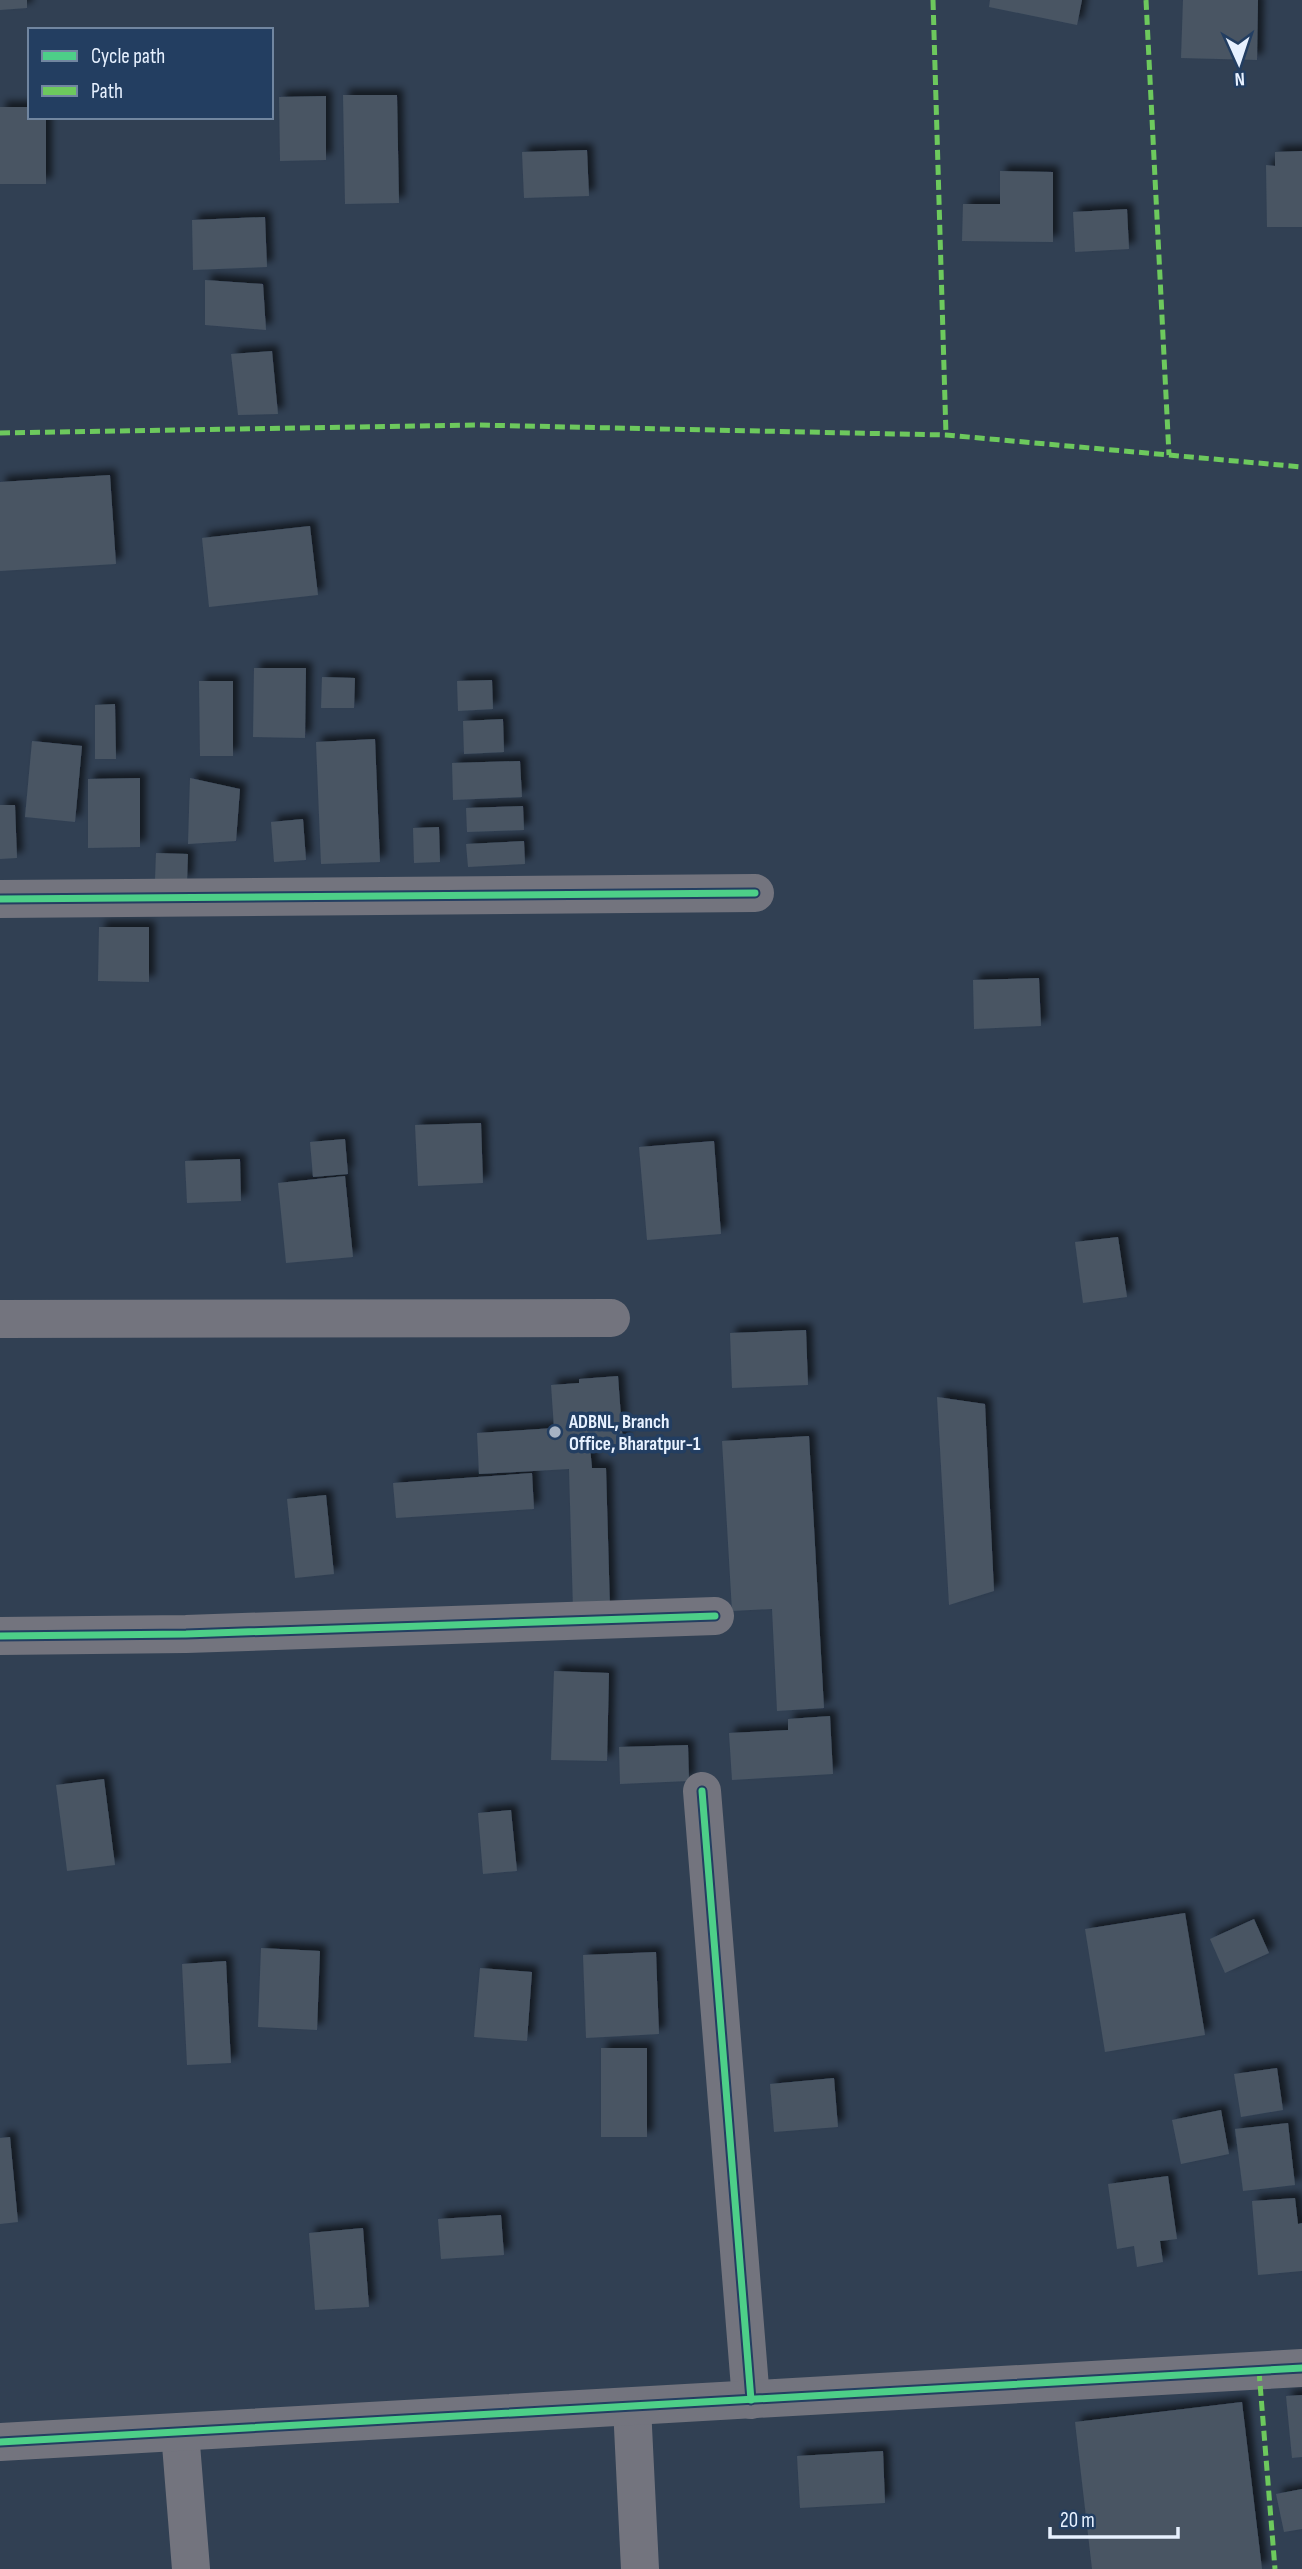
<svg xmlns="http://www.w3.org/2000/svg" width="1302" height="2569" viewBox="0 0 1302 2569" font-family="'Sofia Sans Condensed',sans-serif">
	<style>
		.building { fill: #485564; filter: url(#shadow) }
		.lines { fill: none; stroke-linecap: round; stroke-linejoin: round }
		.minor { stroke: #73747e; stroke-width: 38 }
		.quiet { stroke: #6dc95d; stroke-width: 5; stroke-dasharray: 10 5; stroke-linecap: butt }
		.cycleway-casing { stroke: #233e61; stroke-width: 11 }
		.cycleway { stroke: #4dcf88; stroke-width: 7 }
		.poi-dot { fill: #a7b3c3; stroke: #233e61; stroke-width: 2.5 }
		.labels { text-anchor: middle; stroke-width: 7; stroke-linejoin: round; paint-order: stroke }
		.poi-label { font-size: 19px; font-weight: bold; fill: #e7f1ff; stroke: #233e61; text-anchor: start }
	</style>
	<defs>
		<filter id="shadow"><feDropShadow dx="6" dy="-6" stdDeviation="3.5" flood-color="#0009"/></filter>
	</defs>
	<rect width="100%" height="100%" fill="#314053"/>
	<g class="building">
		<path d="M0 0H27V8L0 10Z"/>
		<path d="M990 0H1082L1077 25 989 7Z"/>
		<path d="M1183 0H1258L1257 60 1181 58Z"/>
		<path d="M343 95H397L399 203 345 204Z"/>
		<path d="M326 96V160L280 161 279 97Z"/>
		<path d="M0 107H30V117H46V184H0Z"/>
		<path d="M587 150 589 196 524 198 522 152Z"/>
		<path d="M1302 151V227H1267L1266 165 1275 166V152Z"/>
		<path d="M1000 171 1053 172V242L962 241 963 204H1000Z"/>
		<path d="M1127 209 1129 249 1075 252 1073 212Z"/>
		<path d="M265 217 267 267 193 270 192 220Z"/>
		<path d="M205 280 263 284 266 330 205 325Z"/>
		<path d="M272 351 278 414 238 415 231 354Z"/>
		<path d="M110 475 116 564 0 571V482Z"/>
		<path d="M310 526 318 595 209 607 202 538Z"/>
		<path d="M254 668H306L305 738 253 737Z"/>
		<path d="M322 677 355 678 354 708H321Z"/>
		<path d="M492 680 493 709 458 711 457 681Z"/>
		<path d="M199 681H233V756H200Z"/>
		<path d="M115 704 116 759H95V705Z"/>
		<path d="M503 719 504 752 464 754 463 721Z"/>
		<path d="M375 739 380 862 321 864 316 742Z"/>
		<path d="M32 741 82 746 75 822 25 817Z"/>
		<path d="M520 761 522 797 453 800 452 763Z"/>
		<path d="M140 778V847L88 848V779Z"/>
		<path d="M190 778 240 789 236 841 188 844Z"/>
		<path d="M0 805H15L17 858 0 859Z"/>
		<path d="M523 806 524 830 467 832 466 808Z"/>
		<path d="M303 819 306 860 274 862 271 822Z"/>
		<path d="M439 827 440 862 414 863 413 828Z"/>
		<path d="M524 841 525 864 468 867 466 844Z"/>
		<path d="M156 853 188 854 187 881 155 880Z"/>
		<path d="M99 927H149V982L98 981Z"/>
		<path d="M1039 978 1041 1026 974 1029 973 980Z"/>
		<path d="M481 1123 483 1183 418 1186 415 1125Z"/>
		<path d="M345 1139 348 1174 313 1177 310 1142Z"/>
		<path d="M714 1141 721 1234 647 1240 639 1147Z"/>
		<path d="M240 1159 241 1201 187 1203 185 1161Z"/>
		<path d="M345 1176 353 1257 286 1263 278 1183Z"/>
		<path d="M1118 1237 1127 1297 1083 1303 1075 1242Z"/>
		<path d="M806 1330 808 1385 732 1388 730 1333Z"/>
		<path d="M618 1376 623 1444 590 1447 592 1468H606L610 1609H573L569 1469 479 1474 477 1433 554 1428 551 1385 579 1383V1379Z"/>
		<path d="M937 1397 985 1404 994 1591 949 1605Z"/>
		<path d="M809 1436 824 1708 777 1711 772 1609 732 1611 722 1441Z"/>
		<path d="M532 1473 534 1509 396 1518 393 1483Z"/>
		<path d="M326 1495 334 1574 295 1578 287 1499Z"/>
		<path d="M554 1671 609 1673 607 1761 551 1760Z"/>
		<path d="M830 1716 833 1774 732 1780 729 1733 788 1730V1719Z"/>
		<path d="M688 1745 689 1781 620 1784 619 1747Z"/>
		<path d="M104 1779 115 1865 67 1871 56 1785Z"/>
		<path d="M511 1810 517 1871 483 1874 478 1813Z"/>
		<path d="M1185 1913 1205 2035 1105 2052 1085 1929Z"/>
		<path d="M1254 1919 1269 1953 1225 1973 1210 1939Z"/>
		<path d="M261 1948 320 1951 317 2030 258 2027Z"/>
		<path d="M656 1952 659 2034 586 2038 583 1955Z"/>
		<path d="M226 1961 231 2063 187 2065 182 1964Z"/>
		<path d="M480 1968 532 1972 527 2041 474 2037Z"/>
		<rect x="601" y="2048" width="46" height="89"/>
		<path d="M1277 2068 1283 2110 1241 2117 1234 2074Z"/>
		<path d="M834 2078 838 2127 774 2132 770 2084Z"/>
		<path d="M1221 2110 1229 2154 1181 2164 1172 2120Z"/>
		<path d="M1288 2123 1295 2185 1243 2191 1235 2129Z"/>
		<path d="M10 2137 18 2222 0 2224V2138Z"/>
		<path d="M1168 2176 1177 2239 1160 2241 1163 2262 1137 2267 1134 2246 1117 2249 1108 2184Z"/>
		<path d="M1295 2198 1298 2224 1302 2223V2271L1258 2275 1252 2201Z"/>
		<path d="M501 2215 504 2255 441 2259 438 2219Z"/>
		<path d="M363 2228 369 2307 315 2310 309 2233Z"/>
		<path d="M1302 2395V2457L1292 2458 1286 2396Z"/>
		<path d="M1242 2402 1262 2569H1092L1075 2422Z"/>
		<path d="M883 2451 885 2503 800 2508 797 2456Z"/>
		<path d="M1302 2489V2529L1284 2532 1276 2494Z"/>
	</g>
	<g class="lines">
		<g class="minor">
			<path d="M0 899 755 893"/>
			<path d="M0 1319 611 1318"/>
			<path d="M0 1636 186 1634 715 1616"/>
			<path d="M702 1791 751 2400"/>
			<path d="M632 2407 640 2569"/>
			<path d="M180 2432 191 2569"/>
			<path d="M0 2442 1302 2368"/>
		</g>
		<g class="quiet">
			<path d="M933 0 946 435"/>
			<path d="M1146 0 1169 455"/>
			<path d="M0 433 476 425 946 435 1302 467"/>
			<path d="M1259 2371 1275 2569"/>
		</g>
		<g class="cycleway-casing">
			<g id="cycleway">
				<path d="M0 899 755 893"/>
				<path d="M0 1636 186 1634 715 1616"/>
				<path d="M702 1791 751 2400"/>
				<path d="M0 2442 1302 2368"/>
			</g>
		</g>
		<use href="#cycleway" class="cycleway"/>
	</g>
	<circle class="poi-dot" cx="555" cy="1432" r="7"/>
	<g class="labels">
		<g class="poi-label">
			<text x="569" y="1428">ADBNL, Branch<tspan x="569" dy="22">Office, Bharatpur-1</tspan></text>
		</g>
	</g>
	<rect x="28" y="28" width="245" height="91" fill="#233e61" stroke="#7186a0" stroke-width="2"/>
	<rect x="42" y="51" width="35" height="10" fill="#4dcf88" stroke="#7186a0" stroke-width="2"/>
	<text x="91" y="63" font-size="21" fill="#e7f1ff">Cycle path</text>
	<rect x="42" y="86" width="35" height="10" fill="#6dc95d" stroke="#7186a0" stroke-width="2"/>
	<text x="91" y="98" font-size="21" fill="#e7f1ff">Path</text>
	<g transform="translate(1239 63) rotate(177)" stroke="#233e61" stroke-width="5" paint-order="stroke">
	<path d="M0-5L12 26L0 18L-12 26Z" fill="#e7f1ff"/>
	<text y="-10" font-size="19" font-weight="bold" text-anchor="middle" fill="#e7f1ff">N</text>
	</g>
	<path d="M1050 2527v10h128v-10" fill="none" stroke="#e7f1ff" stroke-width="3.5"/>
	<text x="1060" y="2527" font-size="21" fill="#e7f1ff" stroke="#233e61" stroke-width="5" paint-order="stroke">20 m</text>
</svg>
